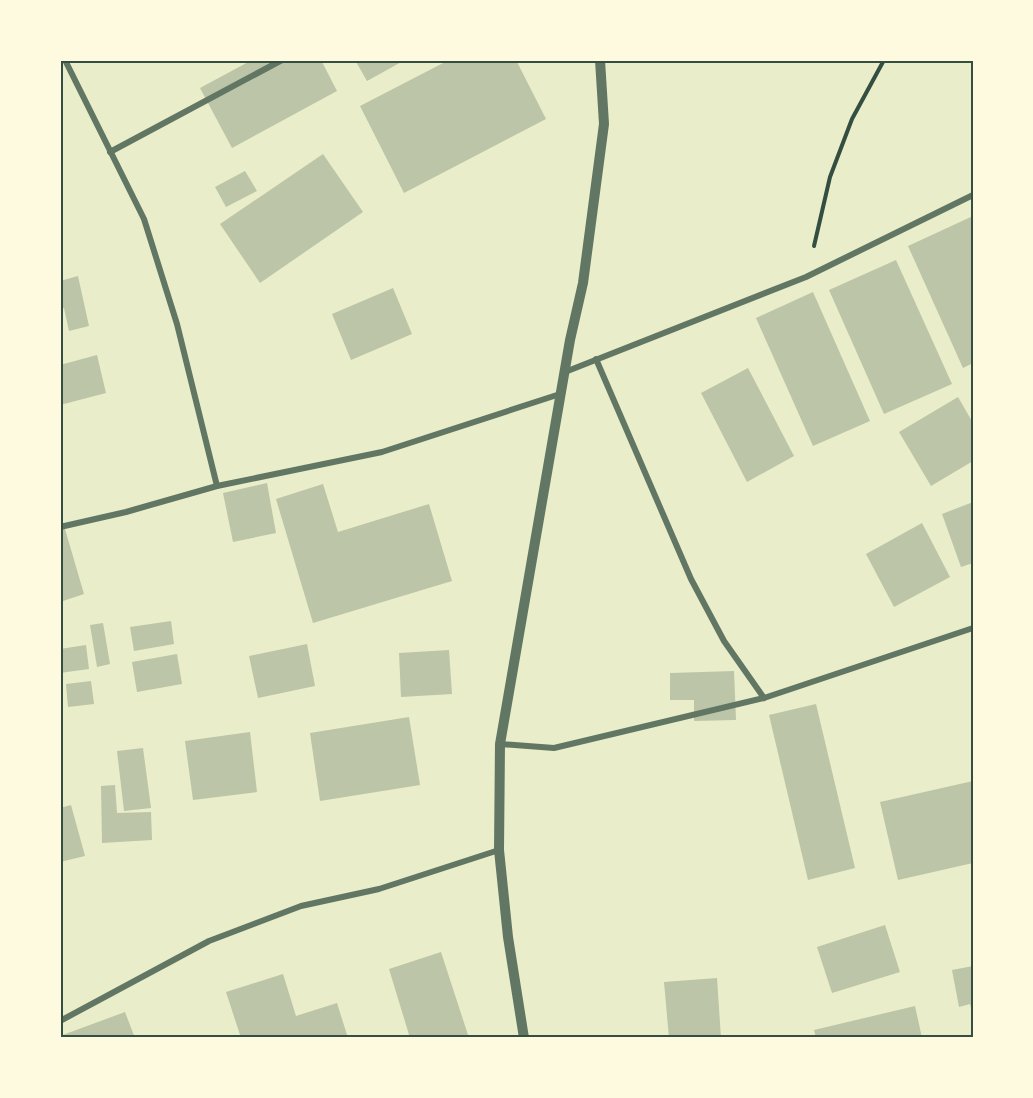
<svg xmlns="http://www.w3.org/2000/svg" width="1033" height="1098" viewBox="0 0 1033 1098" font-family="Helvetica,sans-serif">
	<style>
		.building { fill: #bcc5a7 }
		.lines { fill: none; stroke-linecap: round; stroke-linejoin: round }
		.path { stroke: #344e41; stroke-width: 4 }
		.minor { stroke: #617663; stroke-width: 6 }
		.tertiary { stroke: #617663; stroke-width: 10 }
		.neatline { fill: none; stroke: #344e41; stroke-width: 2 }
	</style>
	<rect width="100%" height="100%" fill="#e9edc9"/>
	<g class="building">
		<path d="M252 60H321L337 91 232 148 200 88Z"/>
		<path d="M355 60H405L367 81Z"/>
		<path d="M449 60H516L546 119 404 193 360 106Z"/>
		<path d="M323 154 363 212 260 283 220 224Z"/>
		<path d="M245 171 257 191 226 207 215 187Z"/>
		<path d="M973 216V363L963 368 908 246Z"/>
		<path d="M896 260 952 384 884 414 829 290Z"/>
		<path d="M78 276 89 326 69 331 64 308 60 309V281Z"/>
		<path d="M393 288 412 334 351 360 332 314Z"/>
		<path d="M813 292 870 421 813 446 756 318Z"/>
		<path d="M97 355 106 393 60 405V365Z"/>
		<path d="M748 368 794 456 747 482 701 393Z"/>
		<path d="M958 397 973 423V461L931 486 899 432Z"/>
		<path d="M267 483 276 533 233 542 223 493Z"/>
		<path d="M323 484 338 532 429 504 452 581 313 623 276 499Z"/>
		<path d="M973 502V563L961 567 942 514Z"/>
		<path d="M60 512 84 594 60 602Z"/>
		<path d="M922 523 950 577 894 607 866 554Z"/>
		<path d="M171 621 174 644 134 651 130 627Z"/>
		<path d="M103 623 110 664 97 667 90 625Z"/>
		<path d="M307 644 315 686 258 698 249 656Z"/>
		<path d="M86 645 89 669 60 673V649Z"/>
		<path d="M449 650 452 694 401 697 399 653Z"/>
		<path d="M177 654 182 684 137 692 132 662Z"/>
		<path d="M734 671 736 720 694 721V700H670V673Z"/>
		<path d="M91 681 94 704 68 707 66 684Z"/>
		<path d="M816 704 855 868 808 880 769 715Z"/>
		<path d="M409 717 420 785 320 801 310 733Z"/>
		<path d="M250 732 257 792 193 800 185 741Z"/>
		<path d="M143 748 151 808 124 811 117 751Z"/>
		<path d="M973 781V863L898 880 880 802Z"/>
		<path d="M115 785 117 813 151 812 152 840 102 843 101 786Z"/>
		<path d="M71 805 85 856 60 862V808Z"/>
		<path d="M885 925 900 972 832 993 817 947Z"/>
		<path d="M441 952 469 1038H410L389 969Z"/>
		<path d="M973 966V1012H972L970 1004 959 1007 952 970Z"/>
		<path d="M283 974 296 1016 337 1003 348 1038H241L226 992Z"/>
		<path d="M717 978 721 1038H669L664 982Z"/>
		<path d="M915 1006 922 1038H816L814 1030Z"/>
		<path d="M125 1012 135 1038H60V1036Z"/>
	</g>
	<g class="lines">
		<path class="path" d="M814 246 830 177 852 119 884 60"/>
		<g class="minor">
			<path d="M65 60 144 219 177 324 217 486"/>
			<path d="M110 152 282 60"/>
			<path d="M596 359 691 579 724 641 764 698"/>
			<path d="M565 372 806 277 973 195"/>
			<path d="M60 527 126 512 217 486 382 452 560 394"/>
			<path d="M500 744 554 748 764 698 973 628"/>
			<path d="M60 1021 209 941 301 906 379 889 499 850"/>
		</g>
		<path class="tertiary" d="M524 1038 508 937 499 850 500 744 570 340 583 283 604 124 600 60"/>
	</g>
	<rect width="1033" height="1098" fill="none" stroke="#fefae0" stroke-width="123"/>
	<rect x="62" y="62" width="910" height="974" class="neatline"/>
</svg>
